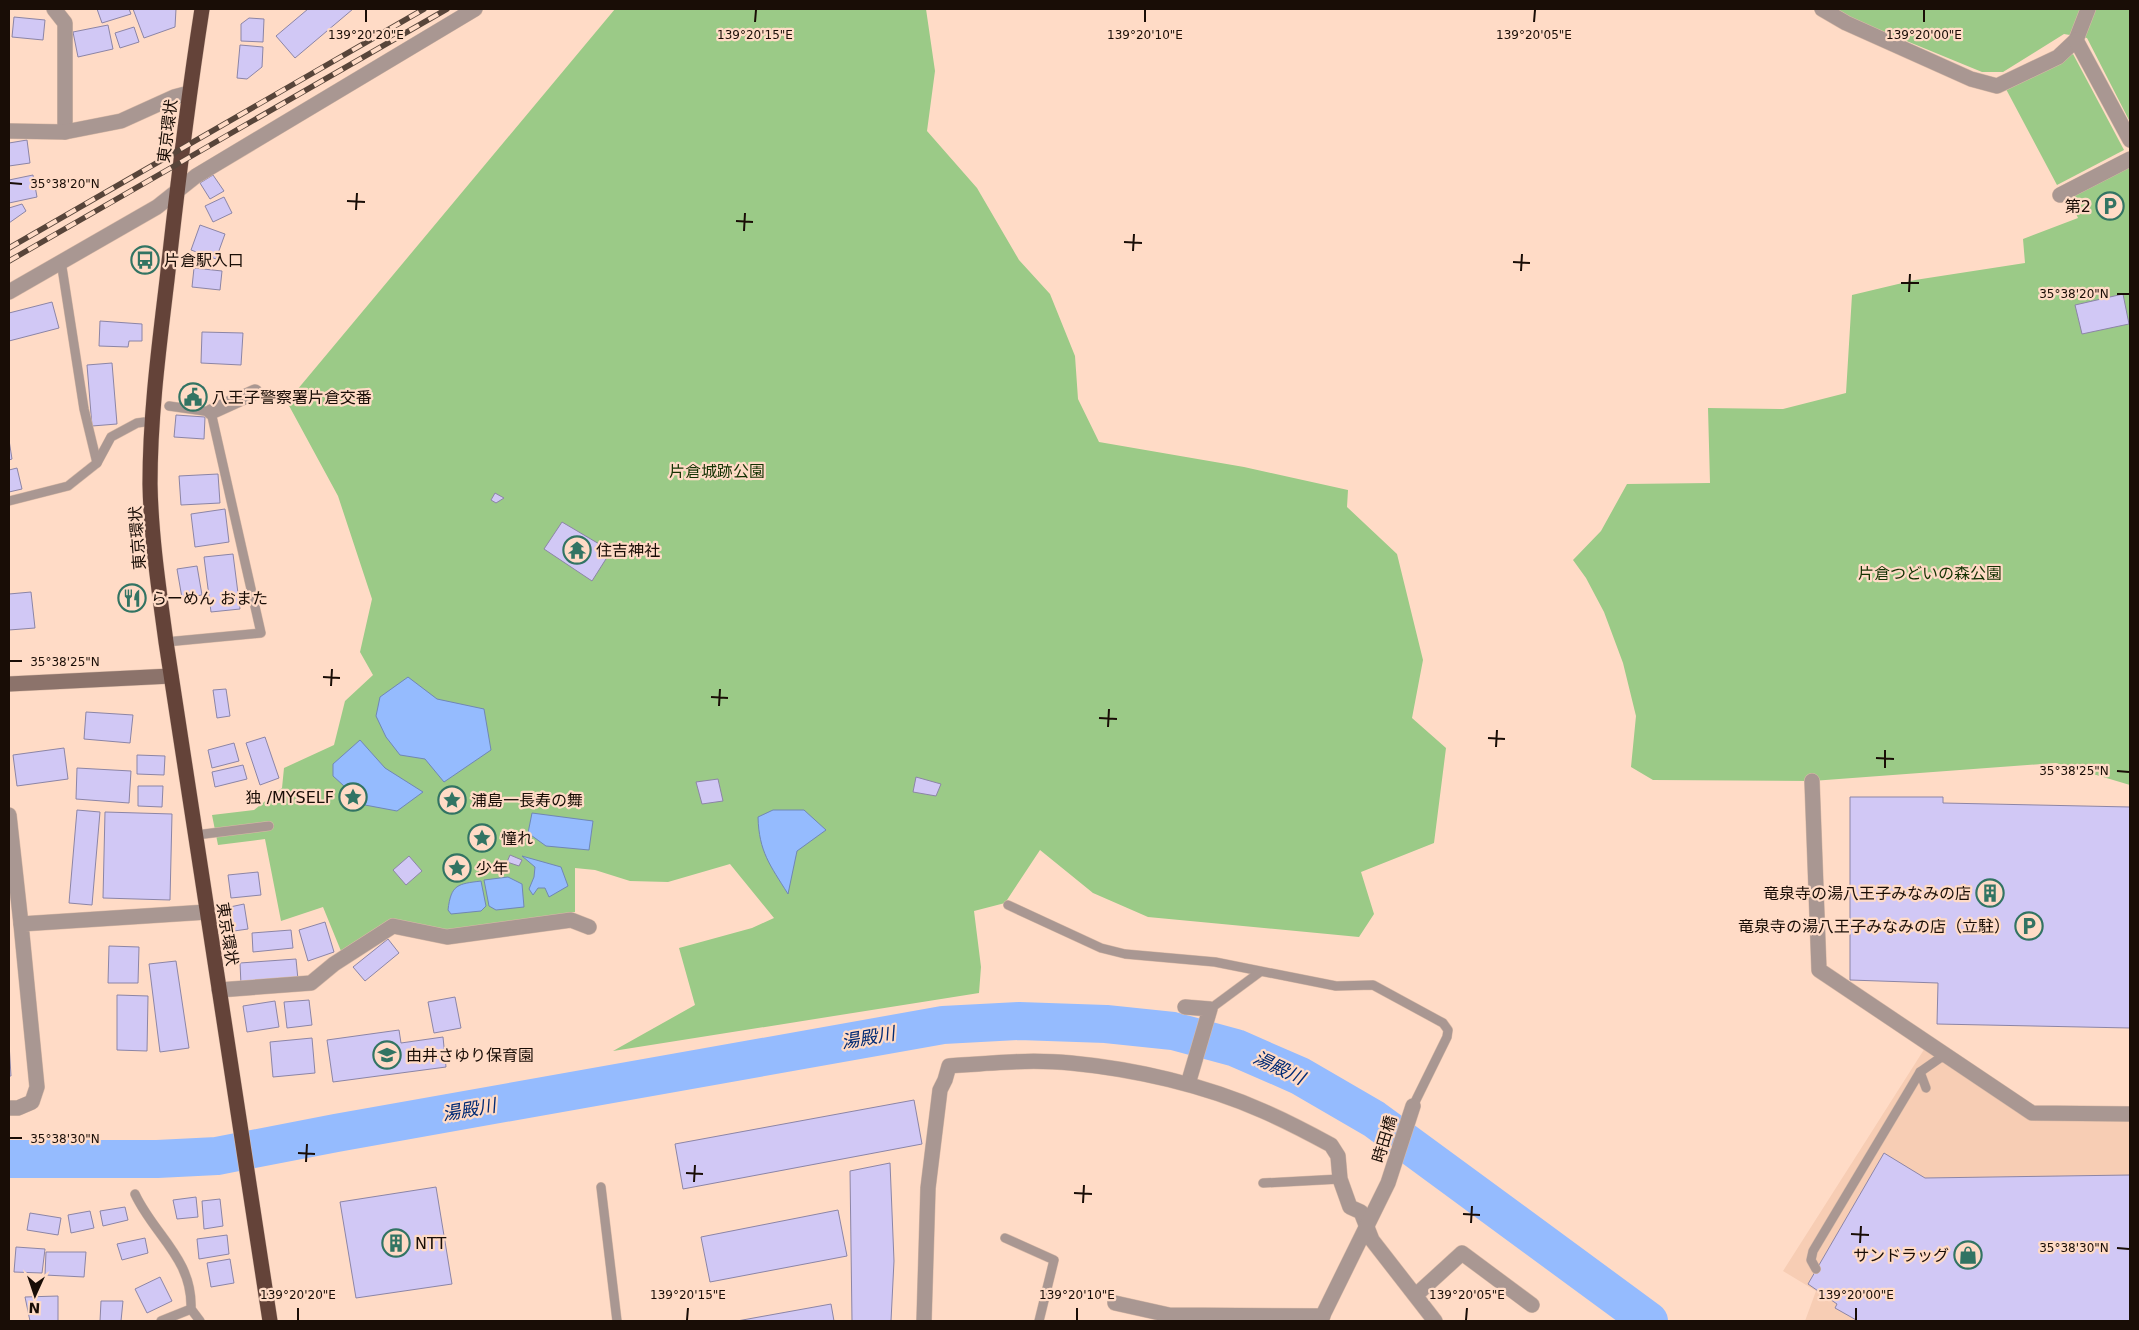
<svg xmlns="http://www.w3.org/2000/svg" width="2139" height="1330" viewBox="0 0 2139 1330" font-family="'DejaVu Sans','Noto Sans JP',sans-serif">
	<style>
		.built { fill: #f7cdb4 }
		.green { fill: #9bca87 }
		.water { fill: #95bbfe; stroke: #7087b4 }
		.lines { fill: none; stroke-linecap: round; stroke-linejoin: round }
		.river { stroke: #95bbfe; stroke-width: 38 }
		.building { fill: #d1c8f5; stroke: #8c85a6 }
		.lane-casing { stroke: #dabaa7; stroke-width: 10 }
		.street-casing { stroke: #dabaa7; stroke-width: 16 }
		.secondary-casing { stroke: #dabaa7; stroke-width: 16 }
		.highway-casing { stroke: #dabaa7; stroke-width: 16 }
		.lane { stroke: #a99792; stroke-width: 9 }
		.street { stroke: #a99792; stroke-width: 15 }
		.secondary { stroke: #8c736b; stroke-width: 15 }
		.highway { stroke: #644339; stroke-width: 15 }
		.rail-casing { stroke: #58453a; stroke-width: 5.5 }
		.rail { stroke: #ffdbc6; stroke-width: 4; stroke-dasharray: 11; stroke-linecap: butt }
		.ticks { fill: none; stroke: #190d06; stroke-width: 2 }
		.labels { text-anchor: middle; stroke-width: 4.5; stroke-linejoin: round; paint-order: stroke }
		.street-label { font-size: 16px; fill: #190d06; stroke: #ffdbc6 }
		.poi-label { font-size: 16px; fill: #190d06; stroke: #ffdbc6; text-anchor: start }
		.park-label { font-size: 16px; fill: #143203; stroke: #ffdbc6 }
		.water-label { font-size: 18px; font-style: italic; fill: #012a74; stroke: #ffdbc6 }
		.ticks-label { font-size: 12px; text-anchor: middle; fill: #190d06; stroke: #ffdbc6; stroke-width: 4.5; stroke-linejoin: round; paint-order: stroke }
	</style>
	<rect width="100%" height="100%" fill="#ffdbc6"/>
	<path class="built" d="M1925 1048 2031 1119H2130V1321H1805L1816 1291 1783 1271Z"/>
	<g class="green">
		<path d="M615 9H926L935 71 927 131 977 188 1019 260 1050 294 1075 356 1078 399 1099 442 1244 467 1348 490 1347 507 1397 554 1423 660 1412 718 1446 748 1434 843 1361 872 1374 914 1359 937 1148 917 1093 893 1040 850 1005 903 974 911 981 967 979 993 613 1051 695 1005 679 948 752 928 774 918 730 864 668 882 630 881 595 870 575 868V912L444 931 398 920 341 951 323 907 281 921 265 839 218 845 212 815 254 810 282 788 284 768 334 745 345 701 373 675 360 652 372 599 338 496 287 402Z"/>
		<path d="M1837 9H2130V122L2087 38 2064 34 2003 72H1982L1853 19Z"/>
		<path d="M2073 54 2124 150 2057 185 2006 89Z"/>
		<path d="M2130 167V785L2056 763 1812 781 1653 780 1631 767 1636 716 1623 663 1604 612 1586 578 1573 560 1601 531 1627 484 1710 483 1708 408 1783 409 1846 393 1852 295 1915 280 2025 263 2023 239 2078 218 2069 198Z"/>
	</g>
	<g class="water">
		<path d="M408 677 437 699 484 709 491 750 444 782 425 759 400 755 386 737 376 716 380 697Z"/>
		<path d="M360 740 385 768 423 792 397 811 365 805 333 776V764Z"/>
		<path d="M773 810H804L826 830 797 851 788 894C770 865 759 852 758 817Z"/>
		<path d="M532 813 593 821 589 850 546 846 528 833Z"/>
		<path d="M522 856 561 867 568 886 549 897 545 888H538L533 895 529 889 534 877 535 867Z"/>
		<path d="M508 877 522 884 524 907 496 910 489 906 484 880Z"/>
		<path d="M481 881 486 906 481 911 451 914 448 910C451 884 458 884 481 881Z"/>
	</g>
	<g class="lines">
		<path class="river" d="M9 1159H157L217 1156 336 1133 943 1025 1019 1021 1106 1024 1173 1031 1236 1048 1300 1076 1374 1119 1649 1321"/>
	</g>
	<g class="building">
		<path d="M97 9H129L131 14 102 23Z"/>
		<path d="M133 9H176L175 27 144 38Z"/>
		<path d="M308 9H353L295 58 276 36Z"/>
		<path d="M14 17 45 20 43 40 12 37Z"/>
		<path d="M249 18 264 19 263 42 241 41V24Z"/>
		<path d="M108 25 113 49 78 57 73 32Z"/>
		<path d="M134 27 139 42 120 48 115 33Z"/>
		<path d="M240 45 263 47 262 67 247 79 237 78Z"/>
		<path d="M27 140 30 163 9 166V143Z"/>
		<path d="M33 175 37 197 9 203V180Z"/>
		<path d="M213 175 224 191 210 199 200 183Z"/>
		<path d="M224 197 232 213 213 222 205 206Z"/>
		<path d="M22 204 26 211 9 223V208Z"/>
		<path d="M200 225 225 234 216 259 191 250Z"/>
		<path d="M194 268 222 271 220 290 192 287Z"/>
		<path d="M2123 294 2129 324 2082 334 2075 305Z"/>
		<path d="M52 302 59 328 9 341V313Z"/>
		<path d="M100 321 142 324V341H129L128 347 99 346Z"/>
		<path d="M202 332 243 333 241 365 201 363Z"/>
		<path d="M112 363 117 424 92 426 87 365Z"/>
		<path d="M183 386 204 387 203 407 181 406Z"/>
		<path d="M176 415 205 417 204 439 174 437Z"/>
		<path d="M9 440 12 459 9 460Z"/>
		<path d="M17 468 22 489 9 492V470Z"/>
		<path d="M218 474 220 503 181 505 179 476Z"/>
		<path d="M495 493 504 498 496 503 491 500Z"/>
		<path d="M225 509 229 542 195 547 191 514Z"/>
		<path d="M562 522 611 551 592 581 544 549Z"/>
		<path d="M233 554 240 609 211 612 204 557Z"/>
		<path d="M197 566 202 595 182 598 177 569Z"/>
		<path d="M31 592 35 628 9 630V594Z"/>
		<path d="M226 689 230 716 217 718 213 690Z"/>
		<path d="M86 712 133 715 130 743 84 739Z"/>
		<path d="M265 737 279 778 260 785 246 743Z"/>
		<path d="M234 743 239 761 212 768 208 750Z"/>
		<path d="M64 748 68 779 17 786 13 755Z"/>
		<path d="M137 755 165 756 164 775 137 774Z"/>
		<path d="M243 765 247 779 215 787 212 772Z"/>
		<path d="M77 768 131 771 129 803 76 799Z"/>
		<path d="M916 777 941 784 936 796 913 792Z"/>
		<path d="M718 779 723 801 702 804 696 782Z"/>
		<path d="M138 786H163L162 807 138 806Z"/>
		<path d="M1850 797H1943V803L2130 807V1028L1937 1024 1938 983 1850 980Z"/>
		<path d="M77 810 100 812 92 905 69 903Z"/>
		<path d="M105 812 172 814 170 900 103 898Z"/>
		<path d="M510 855 522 860 519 866 507 862Z"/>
		<path d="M409 856 422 871 406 885 393 870Z"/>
		<path d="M258 872 261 895 231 898 228 875Z"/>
		<path d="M244 904 248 929 234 931 230 907Z"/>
		<path d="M325 922 334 952 308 961 299 930Z"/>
		<path d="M291 930 293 948 253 952 252 933Z"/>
		<path d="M388 939 399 953 365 981 353 967Z"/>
		<path d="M109 946 139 947 138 983H108Z"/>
		<path d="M296 959 298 980 241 985 240 963Z"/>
		<path d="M176 961 189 1048 160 1052 149 964Z"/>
		<path d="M117 995 148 996 147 1051 117 1050Z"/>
		<path d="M455 997 461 1028 434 1033 428 1002Z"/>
		<path d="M309 1000 312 1025 287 1028 284 1002Z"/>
		<path d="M275 1001 279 1027 247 1032 243 1006Z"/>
		<path d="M399 1030 401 1043 443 1037 446 1067 333 1082 327 1040Z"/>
		<path d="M312 1038 315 1073 273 1077 270 1042Z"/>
		<path d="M9 1043 11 1076H9Z"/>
		<path d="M914 1100 922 1144 683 1189 675 1144Z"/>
		<path d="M1884 1153 1925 1178 2130 1175V1321H1858L1835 1308 1837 1304 1808 1284Z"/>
		<path d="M890 1163 894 1261 891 1321H852L850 1171Z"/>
		<path d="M436 1187 452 1284 356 1298 340 1202Z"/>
		<path d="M196 1197 198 1217 177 1219 173 1200Z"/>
		<path d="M220 1199 223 1226 204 1229 202 1201Z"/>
		<path d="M125 1207 128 1220 103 1226 100 1211Z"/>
		<path d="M838 1210 847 1256 710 1282 701 1237Z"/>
		<path d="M90 1211 94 1228 71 1233 68 1215Z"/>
		<path d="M30 1213 61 1218 58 1235 27 1230Z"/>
		<path d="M227 1235 229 1254 199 1259 197 1239Z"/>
		<path d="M145 1238 148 1253 122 1260 117 1244Z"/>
		<path d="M16 1247 45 1249 42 1273 14 1272Z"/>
		<path d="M46 1252H86L84 1277 45 1275Z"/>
		<path d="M230 1259 234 1283 211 1287 207 1263Z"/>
		<path d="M160 1277 172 1301 147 1313 135 1289Z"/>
		<path d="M58 1296V1321H30L25 1297Z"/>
		<path d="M101 1301H123L121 1321H100Z"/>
		<path d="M831 1304 834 1321H737Z"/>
	</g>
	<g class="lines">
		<g class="lane-casing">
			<g id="lane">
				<path d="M61 261 84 409 97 463"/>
				<path d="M9 501 68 486 97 463 111 437 137 423 152 421"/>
				<path d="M166 642 261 633 211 412 169 406"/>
				<path d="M196 835 269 826"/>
				<path d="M1008 905 1101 948 1125 954 1215 962 1336 986 1373 985 1443 1023 1448 1030 1447 1037 1413 1106"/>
				<path d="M1210 1009 1260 972"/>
				<path d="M1920 1072 1926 1088"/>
				<path d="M1263 1183 1340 1179"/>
				<path d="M601 1187 617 1321"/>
				<path d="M135 1194C154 1235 193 1259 191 1309L200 1321"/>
				<path d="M1005 1238 1054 1260 1039 1321"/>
				<path d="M1816 1269 1811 1260 1813 1251 1920 1072 1940 1058 1949 1056"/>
				<path d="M161 1321 191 1309"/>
			</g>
		</g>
		<g class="street-casing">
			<g id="street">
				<path d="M54 9 65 23V132"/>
				<path d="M1822 9 1846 23 1971 79 1997 86 2058 57 2076 40 2088 9"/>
				<path d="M2076 40 2130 140"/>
				<path d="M9 131 65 132 121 121 174 97 189 93"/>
				<path d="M2060 195 2130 159"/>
				<path d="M9 292 157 207 196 176 475 9"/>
				<path d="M211 412 255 392"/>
				<path d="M1812 781 1819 970 2032 1113 2130 1114"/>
				<path d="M9 815 21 924"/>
				<path d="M219 990 311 983 334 964 393 926 447 937 571 920 589 927"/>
				<path d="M1185 1007 1210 1009 1188 1084"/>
				<path d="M9 1108H18L32 1102 37 1087 21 924 207 912"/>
				<path d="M1416 1295 1462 1253 1532 1305"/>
				<path d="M1115 1303 1169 1315 1323 1316"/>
				<path d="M924 1321 928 1188 940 1090 945 1080 949 1066C989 1063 1030 1059 1071 1063 1134 1069 1205 1085 1263 1111 1286 1121 1309 1133 1331 1145L1338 1156 1340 1179 1350 1207 1361 1212 1372 1240 1435 1321"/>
				<path d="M1320 1321 1388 1183 1413 1106"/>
			</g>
		</g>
		<g class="secondary-casing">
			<path id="secondary" d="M9 684 171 676"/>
		</g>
		<g class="highway-casing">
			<path id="highway" d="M202 9C188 99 177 189 167 280 159 347 150 415 150 484 151 537 159 590 166 642L270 1321"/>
		</g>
		<use href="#lane" class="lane"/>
		<use href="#street" class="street"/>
		<use href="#secondary" class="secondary"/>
		<use href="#highway" class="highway"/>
		<g class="rail-casing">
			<g id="rail">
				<path d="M9 248 424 9"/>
				<path d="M9 261 447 9"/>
			</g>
		</g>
		<use href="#rail" class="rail"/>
	</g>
	<path class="ticks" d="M366 22V10M755 22 756 10M1145 22V10M1534 22 1535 10M1924 22V10M10 183 22 184M347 201 365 202M356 210 357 193M736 221 753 222M744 231 745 213M1124 242 1142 243M1133 251 1134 234M1513 262 1530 263M1521 271 1522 254M1901 283H1919M1909 292 1910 274M2117 294H2129M10 661H22M323 677 340 678M331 686 332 669M711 697 728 698M719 706 720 689M1099 718 1117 719M1108 727 1109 709M1488 738 1505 739M1496 747 1497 730M1876 758 1894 759M1885 768V750M2117 771 2129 772M10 1138H22M298 1153 315 1154M306 1162 307 1144M686 1173 703 1174M694 1182 695 1165M1074 1193 1092 1194M1083 1203 1084 1185M1463 1214 1480 1215M1471 1223 1472 1206M1851 1234 1869 1235M1860 1243 1861 1226M2117 1248 2129 1249M298 1320V1308M687 1320 688 1308M1077 1320V1308M1466 1320 1467 1308M1856 1320V1308"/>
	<defs>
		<g id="parking-ring" transform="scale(1.4375)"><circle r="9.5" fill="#ffdbc6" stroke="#327463" stroke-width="1.5"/><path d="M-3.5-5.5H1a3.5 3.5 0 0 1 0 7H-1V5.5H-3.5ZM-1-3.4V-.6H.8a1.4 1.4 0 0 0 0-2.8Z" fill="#327463"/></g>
		<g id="bus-ring" transform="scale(1.4375)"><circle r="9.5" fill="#ffdbc6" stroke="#327463" stroke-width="1.5"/><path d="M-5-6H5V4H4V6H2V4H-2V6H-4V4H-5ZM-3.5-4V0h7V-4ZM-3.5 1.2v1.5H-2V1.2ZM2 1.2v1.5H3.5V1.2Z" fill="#327463"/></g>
		<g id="civic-ring" transform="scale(1.4375)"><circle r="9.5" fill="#ffdbc6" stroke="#327463" stroke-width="1.5"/><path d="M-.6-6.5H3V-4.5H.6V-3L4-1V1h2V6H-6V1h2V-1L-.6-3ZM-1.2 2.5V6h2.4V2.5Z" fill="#327463"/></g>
		<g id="temple-ring" transform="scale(1.4375)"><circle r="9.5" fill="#ffdbc6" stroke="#327463" stroke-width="1.5"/><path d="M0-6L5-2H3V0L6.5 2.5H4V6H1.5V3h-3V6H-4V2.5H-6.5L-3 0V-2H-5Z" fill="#327463"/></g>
		<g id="restaurant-ring" transform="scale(1.4375)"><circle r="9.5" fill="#ffdbc6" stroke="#327463" stroke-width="1.5"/><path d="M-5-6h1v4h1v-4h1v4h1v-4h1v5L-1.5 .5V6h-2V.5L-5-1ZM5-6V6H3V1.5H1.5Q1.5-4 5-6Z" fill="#327463"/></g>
		<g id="sight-ring" transform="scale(1.4375)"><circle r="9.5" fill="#ffdbc6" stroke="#327463" stroke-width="1.5"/><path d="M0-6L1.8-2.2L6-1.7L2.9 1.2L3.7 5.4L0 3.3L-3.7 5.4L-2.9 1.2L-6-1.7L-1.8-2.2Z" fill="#327463"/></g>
		<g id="building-ring" transform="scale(1.4375)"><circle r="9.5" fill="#ffdbc6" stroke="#327463" stroke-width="1.5"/><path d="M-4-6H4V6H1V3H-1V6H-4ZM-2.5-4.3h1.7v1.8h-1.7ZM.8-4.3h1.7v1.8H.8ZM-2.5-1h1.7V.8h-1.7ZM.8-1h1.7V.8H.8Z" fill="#327463"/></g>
		<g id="school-ring" transform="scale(1.4375)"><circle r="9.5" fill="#ffdbc6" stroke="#327463" stroke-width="1.5"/><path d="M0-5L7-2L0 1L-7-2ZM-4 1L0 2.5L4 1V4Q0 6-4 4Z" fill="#327463"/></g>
		<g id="shop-ring" transform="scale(1.4375)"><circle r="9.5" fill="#ffdbc6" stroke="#327463" stroke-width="1.5"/><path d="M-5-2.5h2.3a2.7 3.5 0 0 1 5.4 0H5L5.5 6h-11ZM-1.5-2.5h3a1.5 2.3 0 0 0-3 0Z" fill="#327463"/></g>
	</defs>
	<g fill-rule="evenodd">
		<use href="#parking-ring" x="2110" y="206"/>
		<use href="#bus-ring" x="145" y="260"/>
		<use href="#civic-ring" x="193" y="397"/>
		<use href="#temple-ring" x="577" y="550"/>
		<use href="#restaurant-ring" x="132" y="598"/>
		<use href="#sight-ring" x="353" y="797"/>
		<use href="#sight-ring" x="452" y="800"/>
		<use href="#sight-ring" x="482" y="838"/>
		<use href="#sight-ring" x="457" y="868"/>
		<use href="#building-ring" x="1990" y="893"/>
		<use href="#parking-ring" x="2029" y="926"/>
		<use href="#school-ring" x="387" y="1055"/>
		<use href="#building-ring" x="396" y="1243"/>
		<use href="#shop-ring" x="1968" y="1255"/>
	</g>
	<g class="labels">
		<g class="street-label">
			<text transform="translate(167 131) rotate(-83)" y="6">東京環状</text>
			<text transform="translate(137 538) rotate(-94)" y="6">東京環状</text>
			<text transform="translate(228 934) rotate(81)" y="6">東京環状</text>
			<text transform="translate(1384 1139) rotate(-73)" y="6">時田橋</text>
		</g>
		<g class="poi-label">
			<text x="2091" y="212" text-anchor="end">第2</text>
			<text x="164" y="266">片倉駅入口</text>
			<text x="212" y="403">八王子警察署片倉交番</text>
			<text x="596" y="556">住吉神社</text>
			<text x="151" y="604">らーめん おまた</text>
			<text x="334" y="803" text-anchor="end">独 /MYSELF</text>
			<text x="471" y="806">浦島一長寿の舞</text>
			<text x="501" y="844">憧れ</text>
			<text x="476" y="874">少年</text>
			<text x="1971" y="899" text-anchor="end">竜泉寺の湯八王子みなみの店</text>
			<text x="2010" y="932" text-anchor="end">竜泉寺の湯八王子みなみの店（立駐）</text>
			<text x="406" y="1061">由井さゆり保育園</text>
			<text x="415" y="1249">NTT</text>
			<text x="1949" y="1261" text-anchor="end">サンドラッグ</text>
		</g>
		<g class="park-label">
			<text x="717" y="477">片倉城跡公園</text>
			<text x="1930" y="579">片倉つどいの森公園</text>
		</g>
		<g class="water-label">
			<text transform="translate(868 1038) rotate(-10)" y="6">湯殿川</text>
			<text transform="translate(1279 1068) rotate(25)" y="6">湯殿川</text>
			<text transform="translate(469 1110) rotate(-10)" y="6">湯殿川</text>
		</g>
	</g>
	<g class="ticks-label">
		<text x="366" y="39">139°20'20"E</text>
		<text x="755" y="39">139°20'15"E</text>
		<text x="1145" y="39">139°20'10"E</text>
		<text x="1534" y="39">139°20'05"E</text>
		<text x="1924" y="39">139°20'00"E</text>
		<text x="65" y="188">35°38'20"N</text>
		<text x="2074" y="298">35°38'20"N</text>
		<text x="65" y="666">35°38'25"N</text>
		<text x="2074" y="775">35°38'25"N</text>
		<text x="65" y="1143">35°38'30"N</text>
		<text x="2074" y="1252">35°38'30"N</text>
		<text x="298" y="1299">139°20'20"E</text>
		<text x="688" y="1299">139°20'15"E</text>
		<text x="1077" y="1299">139°20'10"E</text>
		<text x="1467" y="1299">139°20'05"E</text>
		<text x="1856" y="1299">139°20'00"E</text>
	</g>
	<rect width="2139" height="1330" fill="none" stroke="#190d06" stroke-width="20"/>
	<g transform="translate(35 1295) rotate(183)" stroke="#ffdbc6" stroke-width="4" paint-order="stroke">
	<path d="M0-4L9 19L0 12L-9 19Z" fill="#190d06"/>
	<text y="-8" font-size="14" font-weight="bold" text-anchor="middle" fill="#190d06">N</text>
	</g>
</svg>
